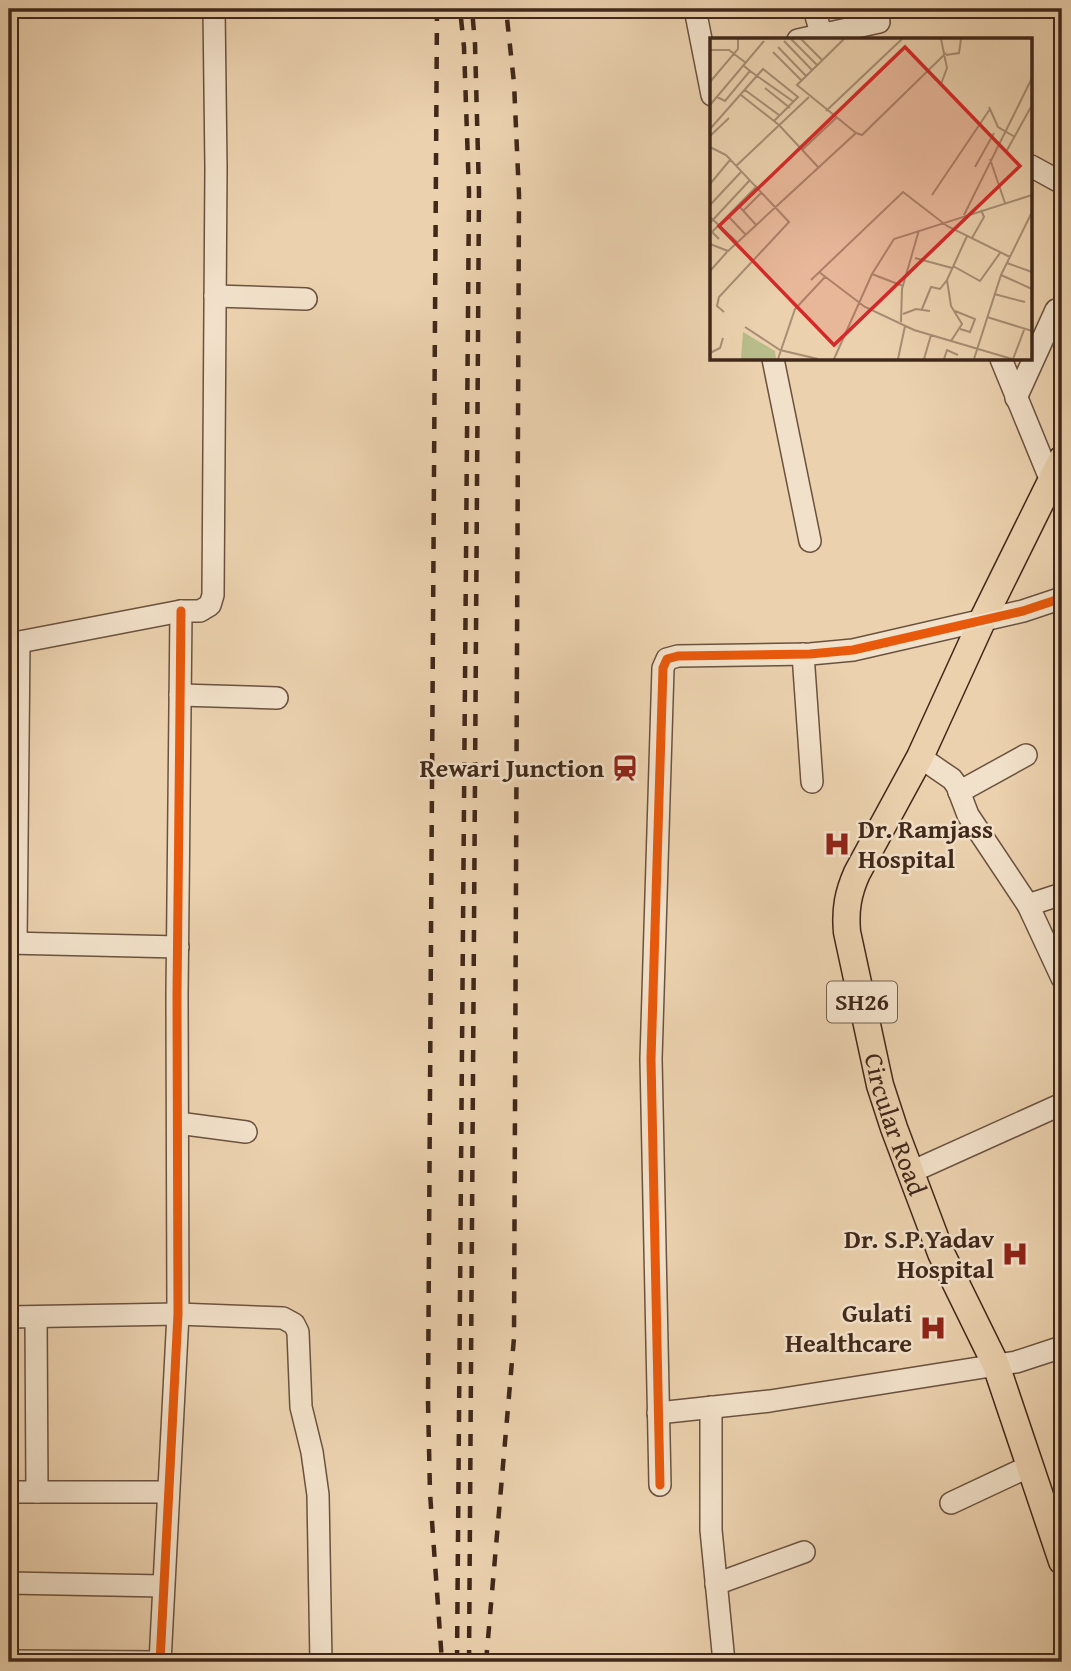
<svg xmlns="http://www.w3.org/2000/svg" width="1071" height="1671" viewBox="0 0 1071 1671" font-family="'Gentium Book Plus',serif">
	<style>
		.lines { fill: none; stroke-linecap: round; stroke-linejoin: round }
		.minor-casing { stroke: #6b523f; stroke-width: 24 }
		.major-casing { stroke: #40281a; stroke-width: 29 }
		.minor { stroke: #f2e1ca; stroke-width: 21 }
		.major { stroke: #ebd1ae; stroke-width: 26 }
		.rail { stroke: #40281a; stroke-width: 4.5; stroke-dasharray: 12 12; stroke-linecap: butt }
		.cycleway-casing { stroke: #f2e1ca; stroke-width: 13 }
		.cycleway { stroke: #e8590c; stroke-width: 9 }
		.labels { text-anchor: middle; stroke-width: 5; stroke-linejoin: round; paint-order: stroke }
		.shield { fill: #f2e1ca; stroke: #75604f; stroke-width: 2 }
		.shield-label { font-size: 24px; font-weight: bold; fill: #40281a }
		.poi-label { font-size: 26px; font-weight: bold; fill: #40281a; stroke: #f2e1ca; text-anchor: end }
		.street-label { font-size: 26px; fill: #40281a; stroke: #f2e1ca }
		.inset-road { fill: none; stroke: #a78d73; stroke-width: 2 }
		.view { fill: #d62828; fill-opacity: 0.15; stroke: #d62828; stroke-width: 3.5 }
		.inset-edge { fill: none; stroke: #40281a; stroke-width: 3.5 }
	</style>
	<rect width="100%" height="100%" fill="#ebd1ae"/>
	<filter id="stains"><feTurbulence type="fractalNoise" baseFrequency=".00286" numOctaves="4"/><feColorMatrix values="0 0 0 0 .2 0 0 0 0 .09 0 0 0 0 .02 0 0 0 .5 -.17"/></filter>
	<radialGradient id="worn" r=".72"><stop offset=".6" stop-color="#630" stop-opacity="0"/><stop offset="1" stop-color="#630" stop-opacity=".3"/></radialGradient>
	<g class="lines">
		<g class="minor-casing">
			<g id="minor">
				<path d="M695 9 712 95"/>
				<path d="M814 9 823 40"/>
				<path d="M798 40 879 22"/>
				<path d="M1031 166 1062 183"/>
				<path d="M215 296 306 299"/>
				<path d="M773 359 810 541"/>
				<path d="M1001 359 1051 481"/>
				<path d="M1016 398 1056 310"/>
				<path d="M9 644 181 611H200L210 605 213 595 216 168 214 9"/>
				<path d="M803 654 812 782"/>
				<path d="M180 695 277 698"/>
				<path d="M920 757 952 779 957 786 968 815 1028 905 1062 978"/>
				<path d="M959 792 1026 755"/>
				<path d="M1028 905 1062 894"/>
				<path d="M9 943 178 947"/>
				<path d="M16 943 19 642"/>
				<path d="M178 1123 246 1132"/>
				<path d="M909 1173 1062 1104"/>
				<path d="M9 1317 178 1314 283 1318 294 1324 298 1332 301 1407 312 1452 318 1495 321 1662"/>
				<path d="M36 1318 37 1492"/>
				<path d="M711 1407V1530L724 1662"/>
				<path d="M658 1413 770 1401 1016 1362 1062 1347"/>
				<path d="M660 1485 651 1059 663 668 667 659 678 656 810 654 853 650 1023 611 1062 598"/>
				<path d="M9 1492H168"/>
				<path d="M951 1503 1030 1466"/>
				<path d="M9 1583 163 1586"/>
				<path d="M716 1584 804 1552"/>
				<path d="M9 1661 160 1662"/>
				<path d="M160 1662 178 1314 177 996 181 611"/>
			</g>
		</g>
		<g class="major-casing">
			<g id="major">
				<path id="s1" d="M1062 459 983 619 920 757 857 873C848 893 845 910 847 932L880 1085 894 1128 941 1253 996 1365 1062 1561"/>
			</g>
		</g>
		<use href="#minor" class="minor"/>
		<use href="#major" class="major"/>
		<g class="rail">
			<path d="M437 9 428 1401 430 1493 442 1662"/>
			<path d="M457 1662 469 192 464 47 460 9"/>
			<path d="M469 1662 479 192 475 44 472 9"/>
			<path d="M486 1662 514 1338 519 195 514 83 506 9"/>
		</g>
		<g class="cycleway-casing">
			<g id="cycleway">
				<path d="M660 1485 651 1059 663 668 667 659 678 656 810 654 853 650 1023 611 1062 598"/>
				<path d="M160 1662 178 1314 177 996 181 611"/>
			</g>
		</g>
		<use href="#cycleway" class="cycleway"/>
	</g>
	<defs>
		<g id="station-bare" transform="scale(2.1)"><path d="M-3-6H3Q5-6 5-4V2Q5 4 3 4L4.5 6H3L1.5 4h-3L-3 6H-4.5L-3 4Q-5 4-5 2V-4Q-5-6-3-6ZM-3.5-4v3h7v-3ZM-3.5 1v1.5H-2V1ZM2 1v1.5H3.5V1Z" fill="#8f2418" stroke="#f2e1ca" stroke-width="2.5" paint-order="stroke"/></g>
		<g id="hospital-bare" transform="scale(2.1)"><path d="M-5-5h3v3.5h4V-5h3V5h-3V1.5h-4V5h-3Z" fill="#8f2418" stroke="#f2e1ca" stroke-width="2.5" paint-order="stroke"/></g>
	</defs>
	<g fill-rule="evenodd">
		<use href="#station-bare" x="625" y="768"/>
		<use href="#hospital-bare" x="837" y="844"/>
		<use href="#hospital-bare" x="1015" y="1254"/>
		<use href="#hospital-bare" x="933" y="1328"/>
	</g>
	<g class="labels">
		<rect class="shield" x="827" y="981.5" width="70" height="41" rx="5"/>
		<g class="shield-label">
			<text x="862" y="1010">SH26</text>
		</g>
		<g class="poi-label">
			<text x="604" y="777">Rewari Junction</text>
			<text x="858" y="838" text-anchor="start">Dr. Ramjass<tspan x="858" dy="30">Hospital</tspan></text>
			<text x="994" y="1248">Dr. S.P.Yadav<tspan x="994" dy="30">Hospital</tspan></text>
			<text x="912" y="1322">Gulati<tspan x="912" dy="30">Healthcare</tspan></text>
		</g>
		<g class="street-label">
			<text dy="9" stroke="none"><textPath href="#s1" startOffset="721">Circular Road</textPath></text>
		</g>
	</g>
	<g transform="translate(710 38)">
		<rect width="322" height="322" fill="#ebd1ae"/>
		<path d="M33 294 65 313 66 321H31Z" fill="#b8bb8a"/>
		<path class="inset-road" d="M81 1 107 27M91 1 112 22M134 1 87 47 146 95M74 3 102 32M68 9 96 38M0 12H19L36 25M63 14 91 42M236 17 249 15 251 1M40 33 84 64M0 44 28 11V1M231 46 237 30 231 1M55 50 80 70M35 52 69 77M31 57 69 87 109 130M7 59 15 63 40 33 34 28M0 67 54 3M279 69 288 89 305 99M116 73 192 1M0 91 53 31 88 59 64 83M0 98 19 80M0 109 16 117 79 184 9 259 7 268 14 274M92 112 126 80M296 114 322 67M280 121 295 165M26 128 99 59M265 129 284 95M0 146 20 122M222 157 280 71M0 167 31 134M28 167 47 188M33 173 52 154M254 177 322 40M18 178 36 197M0 179 28 205M0 185 40 142M262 200 274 179 271 172M9 201 2 194 47 148M0 206 18 213 146 95 152 97 236 15M205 220 242 230M297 225 322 234M243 228 270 243 290 215M0 233 17 214M109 234 155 269 204 292 302 321M162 236 193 248M291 237 322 251M101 242 193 154 237 188 300 219M237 242 241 268 252 286 241 303M284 256 315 264M212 271 221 249 230 251 237 242 257 198M245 273 265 281 260 294 250 291M193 276 206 271 220 273M277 279 322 293M191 284 192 251 209 192M35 289 70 312 108 321M0 315 10 310 13 300M68 321 85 271 115 239M124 321 162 236 184 201 322 157M188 321 195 288M214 321 221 297M234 321 237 312 248 317M264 321 291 237 322 174M303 321 314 292"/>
		<path class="view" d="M195 9 310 128 124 307 9 188Z"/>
		<rect width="322" height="322" class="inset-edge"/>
	</g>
	<rect width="1071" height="1671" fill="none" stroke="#ebd1ae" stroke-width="35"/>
	<rect x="10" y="10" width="1050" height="1650" fill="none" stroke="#40281a" stroke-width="3.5"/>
	<rect x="18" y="18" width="1036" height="1636" fill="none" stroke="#40281a" stroke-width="2"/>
	<rect width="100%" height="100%" filter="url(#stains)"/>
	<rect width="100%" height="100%" fill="url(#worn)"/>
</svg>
